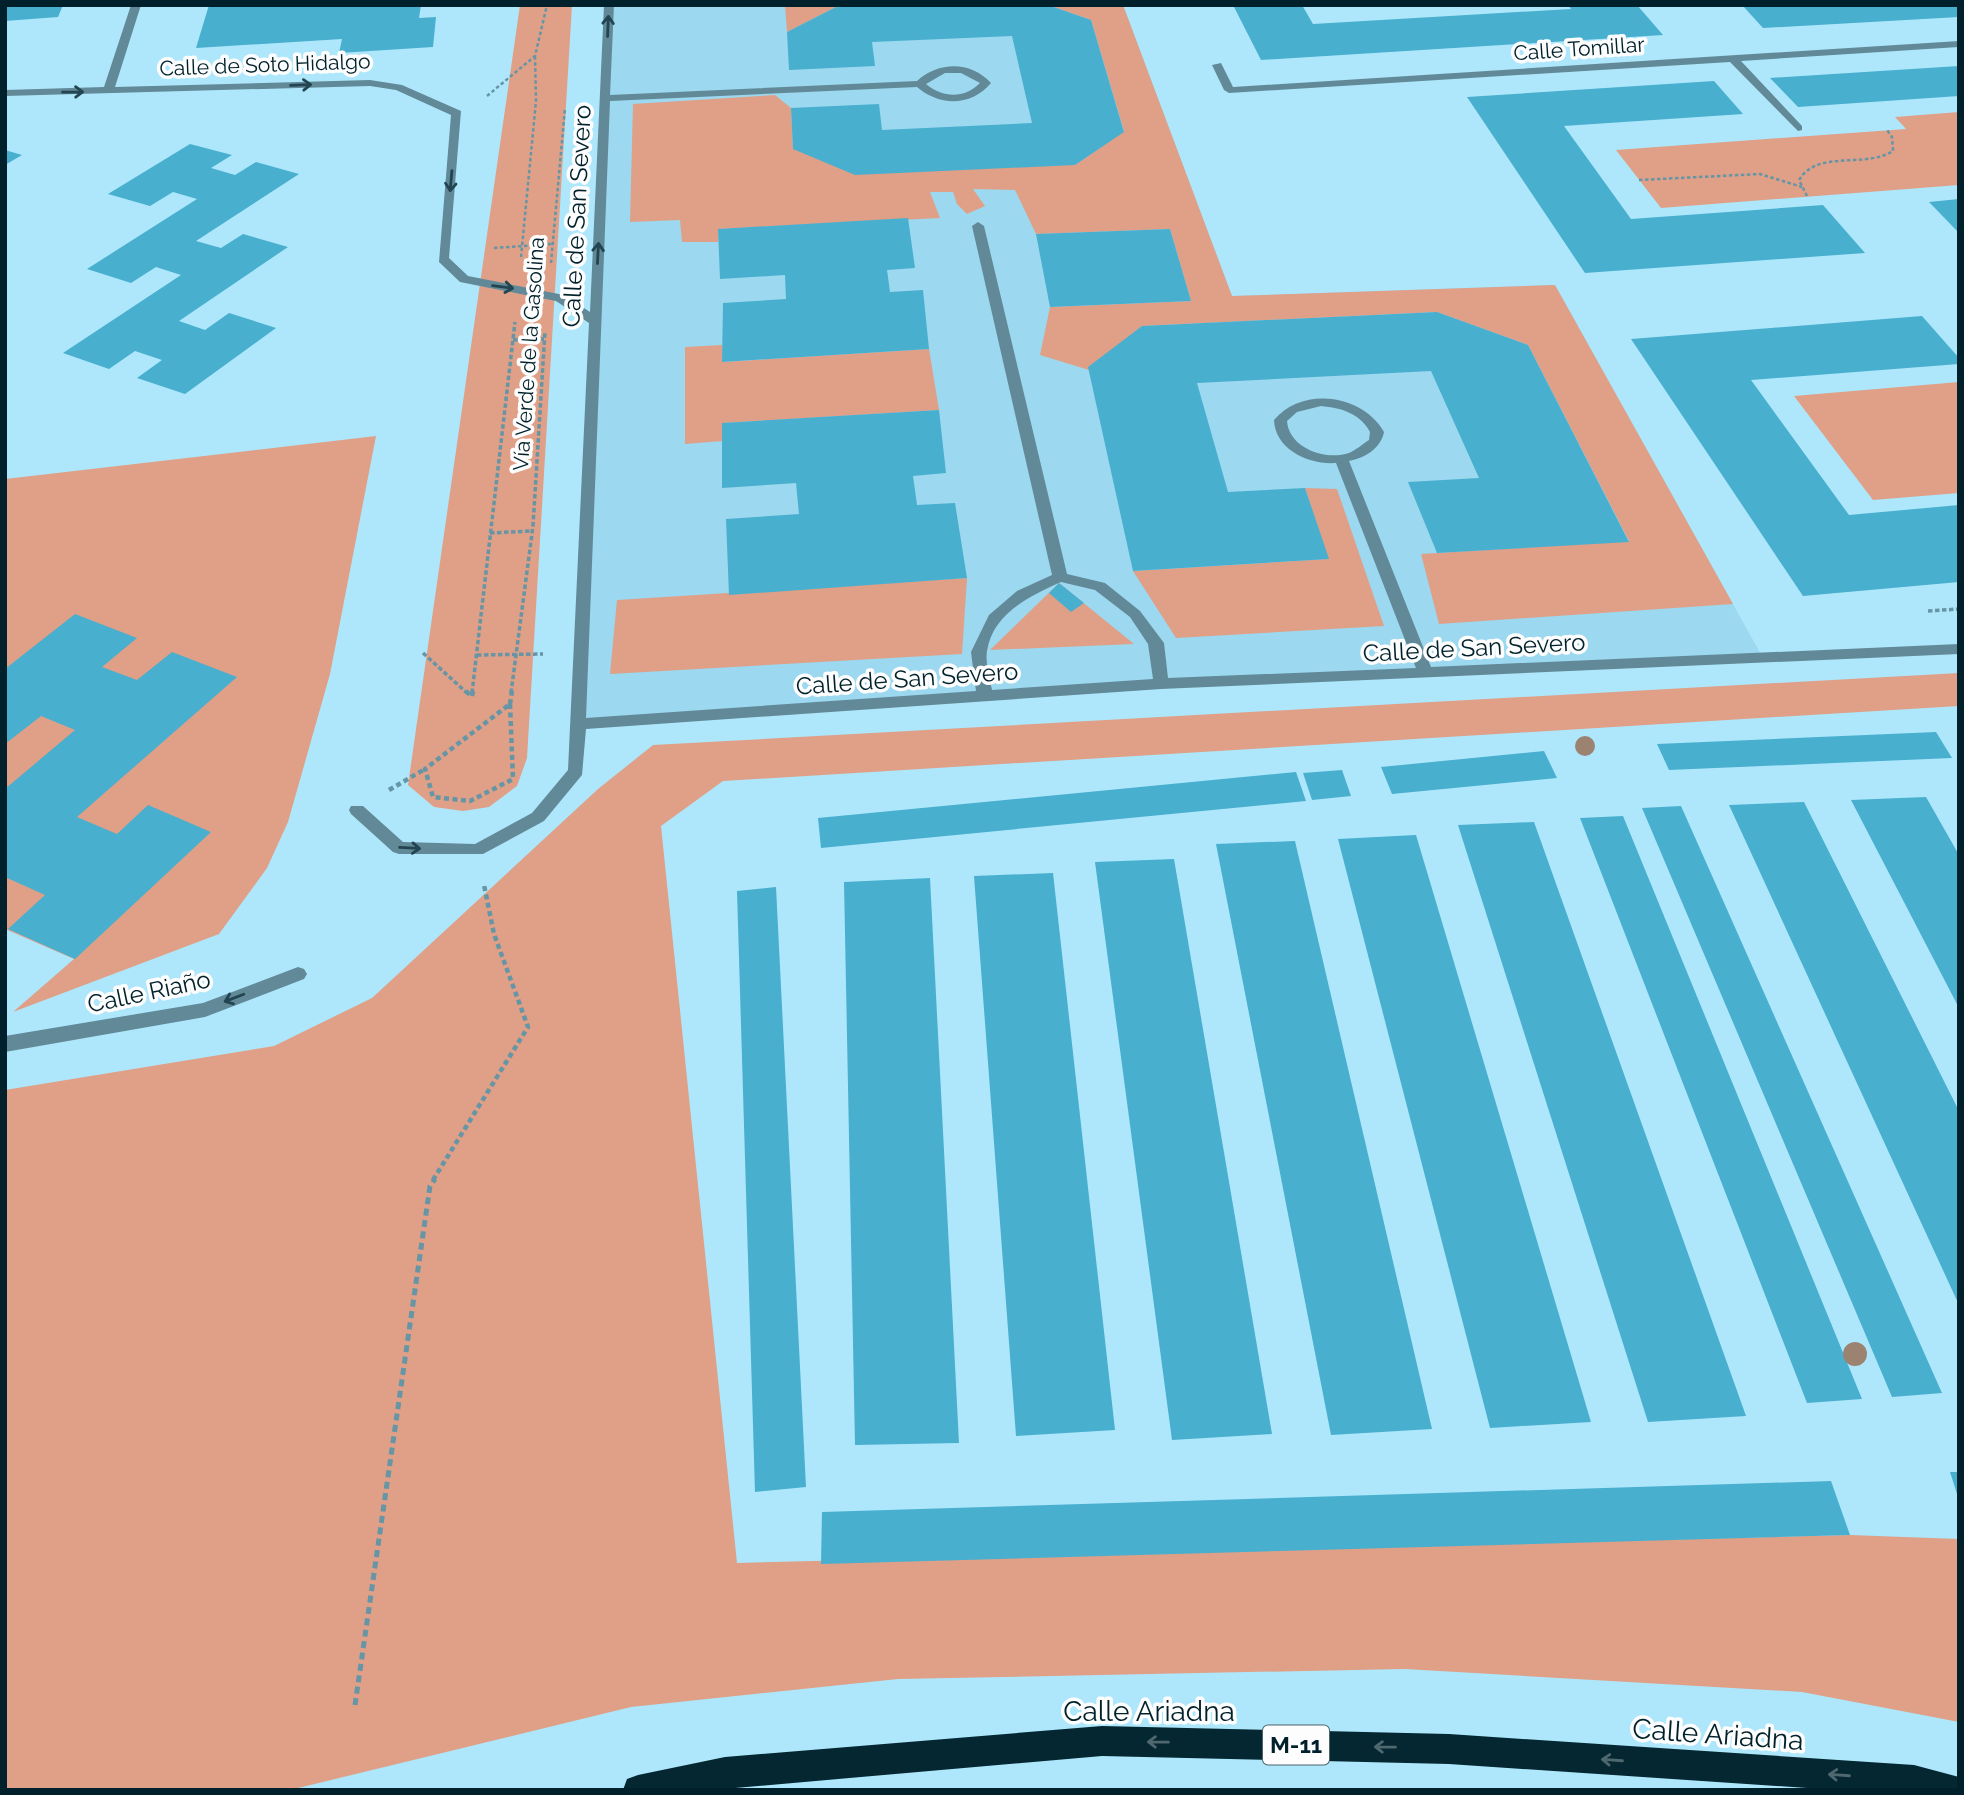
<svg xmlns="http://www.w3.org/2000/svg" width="1964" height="1795" viewBox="0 0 1964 1795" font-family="Raleway,sans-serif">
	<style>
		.built { fill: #9cd8ef }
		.green { fill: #dfa087 }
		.building { fill: #48afcf }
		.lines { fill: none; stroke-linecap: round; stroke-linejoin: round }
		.path-far3 { stroke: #6695a5; stroke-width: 2.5; stroke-dasharray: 3.5 2.5; stroke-linecap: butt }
		.path-far2 { stroke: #6695a5; stroke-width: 3.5; stroke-dasharray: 4.5 2.5; stroke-linecap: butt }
		.path-far1 { stroke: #6695a5; stroke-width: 4.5; stroke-dasharray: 5 3.5; stroke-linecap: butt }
		.path { stroke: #6695a5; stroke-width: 5; stroke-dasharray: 7 4.5; stroke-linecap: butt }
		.minor { fill: #628997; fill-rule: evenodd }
		.highway { fill: #042731; fill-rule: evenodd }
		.tree { fill: #9c8371 }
		.oneway { stroke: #224551 }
		.oneway2 { stroke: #4f676e }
		.labels { text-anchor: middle; stroke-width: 7; stroke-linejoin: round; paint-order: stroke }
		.far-street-label { font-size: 21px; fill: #00212b; stroke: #fdfdfd }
		.shield { fill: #fdfdfd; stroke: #4c636a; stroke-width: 2 }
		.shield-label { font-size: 23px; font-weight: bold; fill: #00212b }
		.street-label { font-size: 24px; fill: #00212b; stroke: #fdfdfd }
		.near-street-label { font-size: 28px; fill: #00212b; stroke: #fdfdfd }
	</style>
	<rect width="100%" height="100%" fill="#aee7fb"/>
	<path class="built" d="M609 5H1123L1232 296 1555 285 1763 658 1161 684 578 724Z"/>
	<g class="green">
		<path d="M520 5H572L527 758 517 786 489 807 463 811 434 807 408 785Z"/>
		<path d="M785 5H874L836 7 787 32Z"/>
		<path d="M1048 5H1123L1232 296 1555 285 1733 604 1439 624 1421 554 1629 541 1528 345 1437 312 1142 326 1089 370 1040 355 1050 307 1191 301 1170 229 1036 234 1015 190 973 189 985 206 967 214 957 204 953 192H930L940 218 719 229 718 242H682L680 220 630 222 633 104 775 95 791 108 793 149 1075 165 1124 131 1091 20Z"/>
		<path d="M1959 112V185L1661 208 1616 150 1906 129 1895 117Z"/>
		<path d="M722 345 723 362 929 349 939 410 723 423V441L685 444V347Z"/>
		<path d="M1959 382V493L1873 500 1794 396Z"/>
		<path d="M376 436 330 674 288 822 267 868 219 934 13 1012 74 959 5 929V479Z"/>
		<path d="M1305 488 1337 489 1384 626 1176 638 1133 571 1328 559Z"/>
		<path d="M967 578 962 654 610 674 617 600Z"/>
		<path d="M1059 583 1134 644 990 650Z"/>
		<path d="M1959 673V706L723 781 661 826 737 1563 1850 1535 1959 1539V1722L1802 1692 1405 1669 898 1679 631 1707 290 1790H5V1090L274 1046 372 998 598 789 653 745Z"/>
	</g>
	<g class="building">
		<path d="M5 5H63L58 17 5 21Z"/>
		<path d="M209 5H421L419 18 436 17 433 47 339 53 342 39 196 48Z"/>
		<path d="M1048 5 1091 20 1124 132 1075 165 855 175 793 149 791 108 879 104 882 130 1032 123 1012 36 872 42 875 66 789 70 787 32 836 7Z"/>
		<path d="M1233 5H1302L1313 24 1571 9 1568 5H1637L1663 35 1261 60Z"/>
		<path d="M1742 5H1959V17L1763 28Z"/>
		<path d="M1959 66V96L1798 107 1770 78Z"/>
		<path d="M1714 81 1743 114 1564 126 1631 219 1823 205 1865 253 1585 273 1467 97Z"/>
		<path d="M190 144 232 155 211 168 235 175 256 162 299 174 196 241 221 248 243 234 288 247 179 321 205 330 229 313 276 328 185 394 137 378 162 360 135 351 109 369 63 353 181 275 156 267 131 283 87 269 197 199 173 192 150 206 108 194Z"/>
		<path d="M5 150 22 155 5 165Z"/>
		<path d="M1959 199V233L1929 202Z"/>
		<path d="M908 218 915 268 887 270 890 292 923 290 929 349 722 362 723 303 786 299 785 275 720 279 718 229Z"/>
		<path d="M1170 229 1191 301 1050 307 1036 234Z"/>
		<path d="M1437 312 1528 345 1629 542 1437 553 1408 482 1479 478 1431 371 1197 383 1228 492 1305 488 1329 559 1133 571 1088 367 1142 326Z"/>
		<path d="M1922 316 1959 358V364L1751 380 1849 515 1959 505V582L1803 596 1631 339Z"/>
		<path d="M939 410 946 473 913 476 917 505 955 503 967 578 729 595 726 519 799 514 796 483 722 488V423Z"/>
		<path d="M1059 583 1084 603 1071 612 1049 593Z"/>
		<path d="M75 614 137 638 102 667 137 680 172 652 237 677 77 817 117 834 148 805 211 832 75 959 8 929 45 895 5 877V789L75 730 41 716 5 744V669Z"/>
		<path d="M1936 732 1952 758 1669 770 1657 744Z"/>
		<path d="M1544 751 1557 778 1392 794 1381 767Z"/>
		<path d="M1342 770 1351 796 1312 800 1303 773Z"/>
		<path d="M1296 772 1306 801 821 848 818 818Z"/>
		<path d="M1926 797 1959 855V1008L1851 800Z"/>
		<path d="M1804 802 1959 1111V1305L1729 805Z"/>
		<path d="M1681 806 1942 1393 1892 1397 1642 808Z"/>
		<path d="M1623 816 1862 1399 1807 1403 1580 818Z"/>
		<path d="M1534 822 1746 1416 1648 1422 1458 825Z"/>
		<path d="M1416 835 1591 1422 1490 1428 1338 839Z"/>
		<path d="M1295 841 1432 1429 1331 1435 1216 844Z"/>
		<path d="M1174 859 1272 1434 1172 1440 1095 862Z"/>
		<path d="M1053 873 1115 1430 1016 1436 974 876Z"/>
		<path d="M930 878 959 1443 855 1445 844 882Z"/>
		<path d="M776 887 806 1487 755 1492 737 891Z"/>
		<path d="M1950 1472H1959V1496L1958 1497Z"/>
		<path d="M1831 1481 1850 1535 821 1564 822 1512Z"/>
	</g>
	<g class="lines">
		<g class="path-far3">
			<path d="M487 96 535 56 547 5"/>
			<path d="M1639 180 1760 174 1802 187"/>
			<path d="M1807 196 1799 180C1818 149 1864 169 1893 151L1892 137 1887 130"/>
			<path d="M494 248 553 244"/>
			<path d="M521 257 536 101 535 56"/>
			<path d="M551 263 565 108"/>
		</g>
		<g class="path-far2">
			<path d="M513 340 544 339"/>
			<path d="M490 533 532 531"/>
			<path d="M1928 611 1959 609"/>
			<path d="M423 653 467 693"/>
			<path d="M477 655 543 654"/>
			<path d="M472 693 515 322"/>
			<path d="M511 693 533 526 545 331"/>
		</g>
		<g class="path-far1">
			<path d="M466 691 471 696"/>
			<path d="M472 696 473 691"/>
			<path d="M510 704 513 779 470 801 433 797 425 769Z"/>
			<path d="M510 704 512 691"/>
			<path d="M389 790 425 769"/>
			<path d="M433 1180 528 1027 494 934 484 885"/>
		</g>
		<path class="path" d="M355 1705 430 1186 435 1179"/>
		<g class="minor">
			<path d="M131 5H141L115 87 370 80 402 85 461 111 449 258 468 276 564 295 590 312 604 5H614L610 95 917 81C939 61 971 61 991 83 972 106 940 107 917 87L610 101 586 718 976 691 971 652 989 615 1017 591 1052 575 972 226 978 222 984 226 1067 574 1105 583 1140 611 1164 643 1168 678 1416 668 1336 463C1308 465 1275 449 1274 420 1302 386 1363 394 1384 432 1381 448 1365 458 1349 461L1431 667 1959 644V654L1161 689 586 729 582 775 544 821 483 854H399L393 852 351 814 349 810 351 806H363L403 842 475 844 532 813 568 770 589 323 556 301 460 282 439 262 451 115 396 90 370 86 5 96V90L104 87ZM945 73H961L980 83C964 99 943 98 926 84ZM1321 406C1341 408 1360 413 1370 432L1369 440C1363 444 1356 450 1349 453 1325 461 1289 448 1287 421L1297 412ZM1061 582 1095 590 1130 617 1148 644 1153 679 992 690C990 679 985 663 987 651 993 613 1030 596 1061 582Z"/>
			<path d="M1959 41V47L1741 61 1802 126V130L1798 131 1730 62 1229 93 1224 90 1212 65 1221 63 1233 87Z"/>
			<path d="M298 967 304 969 307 974 304 979 205 1017 5 1052V1036L203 1003Z"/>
		</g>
		<path class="highway" d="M1102 1726 1449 1734 1914 1765 1959 1777V1790H1836L1449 1764 1102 1756 712 1790H623L627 1779 638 1775 725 1757Z"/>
	</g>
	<g class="tree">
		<circle cx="1585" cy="746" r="10"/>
		<circle cx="1855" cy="1354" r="12"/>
	</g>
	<defs><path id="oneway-shaft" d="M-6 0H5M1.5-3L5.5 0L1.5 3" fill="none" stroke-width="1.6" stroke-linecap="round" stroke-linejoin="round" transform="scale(1.75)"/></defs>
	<g class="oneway">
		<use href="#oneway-shaft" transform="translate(608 26) rotate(-88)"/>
		<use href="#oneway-shaft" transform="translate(301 85) rotate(-2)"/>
		<use href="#oneway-shaft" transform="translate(73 92) rotate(-1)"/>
		<use href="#oneway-shaft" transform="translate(451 181) rotate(95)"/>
		<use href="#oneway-shaft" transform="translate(598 253) rotate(-87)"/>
		<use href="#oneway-shaft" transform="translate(503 287) rotate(7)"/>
		<use href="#oneway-shaft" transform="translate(410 848) rotate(3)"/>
		<use href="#oneway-shaft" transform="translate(234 998) rotate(159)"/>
	</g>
	<g class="oneway2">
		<use href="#oneway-shaft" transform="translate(1158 1742) rotate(-179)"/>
		<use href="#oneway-shaft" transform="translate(1385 1747) rotate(-179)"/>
		<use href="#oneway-shaft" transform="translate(1612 1760) rotate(-176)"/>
		<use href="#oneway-shaft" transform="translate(1839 1775) rotate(-176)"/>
	</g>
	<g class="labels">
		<g class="far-street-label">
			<text transform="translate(1579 49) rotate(-4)" y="7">Calle Tomillar</text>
			<text transform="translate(265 65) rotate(-2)" y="7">Calle de Soto Hidalgo</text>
			<text transform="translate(529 354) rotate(-86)" y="7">Vía Verde de la Gasolina</text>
		</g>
		<rect class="shield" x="1263" y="1725.5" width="66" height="39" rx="5"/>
		<g class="shield-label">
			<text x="1296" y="1753">M-11</text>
		</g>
		<g class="street-label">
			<text transform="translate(577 216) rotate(-87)" y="8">Calle de San Severo</text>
			<text transform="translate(1474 648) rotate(-3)" y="8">Calle de San Severo</text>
			<text transform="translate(907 679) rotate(-4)" y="8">Calle de San Severo</text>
			<text transform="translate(149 992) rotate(-12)" y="8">Calle Riaño</text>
		</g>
		<g class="near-street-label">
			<text x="1149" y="1721">Calle Ariadna</text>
			<text transform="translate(1718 1734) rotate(4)" y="10">Calle Ariadna</text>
		</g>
	</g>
	<rect width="1964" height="1795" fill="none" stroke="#00212b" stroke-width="14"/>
</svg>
